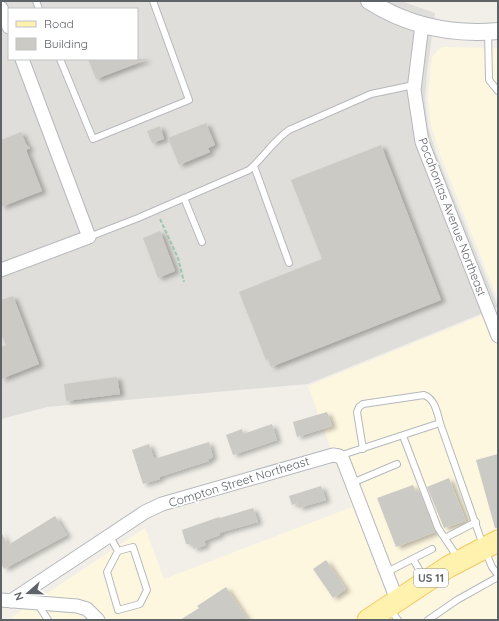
<svg xmlns="http://www.w3.org/2000/svg" width="499" height="621" viewBox="0 0 499 621" font-family="Quicksand,sans-serif">
	<style>
		.commercial { fill: #fef7e0 }
		.industrial { fill: #e0deda; fill-rule: evenodd }
		.building { fill: #cccac5; filter: url(#shadow) }
		.lines { fill: none; stroke-linecap: round; stroke-linejoin: round }
		.service-casing { stroke: #b5b8bc; stroke-width: 8 }
		.minor-casing { stroke: #b5b8bc; stroke-width: 15 }
		.tertiary-casing { stroke: #b5b8bc; stroke-width: 18 }
		.primary-casing { stroke: #f2c960; stroke-width: 23 }
		.path { stroke: #9cc7a9; stroke-width: 2; stroke-dasharray: 4 2; stroke-linecap: butt }
		.service { stroke: #fff; stroke-width: 6 }
		.minor { stroke: #fff; stroke-width: 13 }
		.tertiary { stroke: #fff; stroke-width: 16 }
		.primary { stroke: #fff2af; stroke-width: 21 }
		.labels { text-anchor: middle; stroke-width: 3.5; stroke-linejoin: round; paint-order: stroke }
		.shield { fill: #fff; stroke: #8f9295; stroke-width: 1 }
		.shield-label { font-size: 11px; font-weight: bold; fill: #5f6368 }
		.street-label { font-size: 12px; fill: #5f6368; stroke: #fff }
	</style>
	<defs>
		<filter id="shadow"><feDropShadow dx="4.5" dy="2.5" stdDeviation="2" flood-color="#0004"/></filter>
	</defs>
	<rect width="100%" height="100%" fill="#f1efe8"/>
	<g class="commercial">
		<path d="M444 47 498 48V300L439 152 431 125 428 99 432 57 439 49Z"/>
		<path d="M498 309V620H12L13 616 145 528 164 579 352 507 308 386Z"/>
	</g>
	<path class="industrial" d="M1 1H401L435 13 427 72 425 99 428 126 436 153 498 307 308 384 47 407 1 419ZM9 9H137V59H9Z"/>
	<g class="building">
		<path d="M88 59H146V60L96 79Z"/>
		<path d="M206 123 215 145 208 148 210 152 179 165 168 138Z"/>
		<path d="M160 126 164 139 152 143 147 131Z"/>
		<path d="M21 132 26 144 30 148 26 150 42 191 1 207V140Z"/>
		<path d="M381 145 441 300 271 367 268 359 266 360 239 292 322 259 291 180Z"/>
		<path d="M160 231 175 271 158 278 143 238Z"/>
		<path d="M13 296 39 364 1 379V347L6 345 1 334V300Z"/>
		<path d="M117 377 120 394 66 401 64 384Z"/>
		<path d="M327 412 332 426 297 437 293 422Z"/>
		<path d="M272 424 277 440 233 455 226 435 242 429 243 434Z"/>
		<path d="M209 442 213 457 209 459V461L159 477 160 479 143 484 132 450 149 444 154 459Z"/>
		<path d="M498 454V528H495L476 460Z"/>
		<path d="M449 478 466 521 444 528 427 487Z"/>
		<path d="M413 485 416 492 419 490 435 532 396 547 377 498Z"/>
		<path d="M321 486 326 500 299 508 297 503 292 505 289 496Z"/>
		<path d="M253 508 258 522 219 533 220 535 204 541 206 545 201 547 193 549 192 544H186L182 530 219 517 220 518Z"/>
		<path d="M55 516 67 535 4 569 1 563V532L8 545Z"/>
		<path d="M326 560 346 589 333 598 313 569Z"/>
		<path d="M226 587 248 620H180L199 608 197 606Z"/>
	</g>
	<g class="lines">
		<g class="service-casing">
			<g id="service">
				<path d="M36 1 39 9"/>
				<path d="M488 32 489 80 498 91"/>
				<path d="M60 59 93 139 189 100 153 1"/>
				<path d="M254 166 289 263"/>
				<path d="M184 198 202 242"/>
				<path d="M89 237 138 218 249 170C264 157 273 141 289 130L371 94 414 85"/>
				<path d="M403 436 438 528 458 558"/>
				<path d="M363 449 357 412 359 407 363 404 424 395C435 399 437 412 440 423"/>
				<path d="M339 456 440 423 484 548 492 567 498 575"/>
				<path d="M352 483 397 464"/>
				<path d="M109 535 118 551 133 547 147 590 140 604 118 610 107 572 118 551"/>
				<path d="M445 538 476 522"/>
				<path d="M413 559 424 578"/>
				<path d="M387 572 432 549"/>
				<path d="M37 603 48 620"/>
				<path d="M390 609 398 620"/>
				<path d="M428 620 457 600 498 577"/>
			</g>
		</g>
		<g class="minor-casing">
			<g id="minor">
				<path d="M1 8 9 27"/>
				<path d="M422 25 414 90 422 142 498 336"/>
				<path d="M1 270 89 237 22 59"/>
				<path d="M1 600 77 606 87 609 98 620"/>
				<path d="M11 601 145 512 162 504 333 455 339 456 343 460 397 600"/>
			</g>
		</g>
		<g class="tertiary-casing">
			<path id="tertiary" d="M369 1C408 26 452 35 498 31"/>
		</g>
		<g class="primary-casing">
			<path id="primary" d="M368 620 448 567 498 541"/>
		</g>
		<path class="path" d="M160 219 178 258 184 282"/>
		<use href="#service" class="service"/>
		<use href="#minor" class="minor"/>
		<use href="#tertiary" class="tertiary"/>
		<use href="#primary" class="primary"/>
	</g>
	<g class="labels">
		<rect class="shield" x="414" y="569" width="34" height="18" rx="3"/>
		<g class="shield-label">
			<text x="431" y="582">US 11</text>
		</g>
		<g class="street-label">
			<text transform="translate(452 217) rotate(69)" y="4">Pocahontas Avenue Northeast</text>
			<text transform="translate(239 482) rotate(-17)" y="4">Compton Street Northeast</text>
		</g>
	</g>
	<rect width="499" height="621" fill="none" stroke="#5f6368" stroke-width="4"/>
	<rect x="8" y="8" width="130" height="52" fill="#ffffff" stroke="#bfc1c3"/>
	<rect x="16" y="21" width="20" height="6" fill="#fff2af" stroke="#bfc1c3"/>
	<text x="44" y="28" font-size="12" fill="#5f6368">Road</text>
	<rect x="16" y="38" width="20" height="12" fill="#cccac5" stroke="#bfc1c3"/>
	<text x="44" y="48" font-size="12" fill="#5f6368">Building</text>
	<g transform="translate(28 593) rotate(250)" stroke="#ffffff" stroke-width="3" paint-order="stroke">
	<path d="M0-3L7 15L0 10L-7 15Z" fill="#5f6368"/>
	<text y="-6" font-size="11" font-weight="bold" text-anchor="middle" fill="#5f6368">N</text>
	</g>
</svg>
